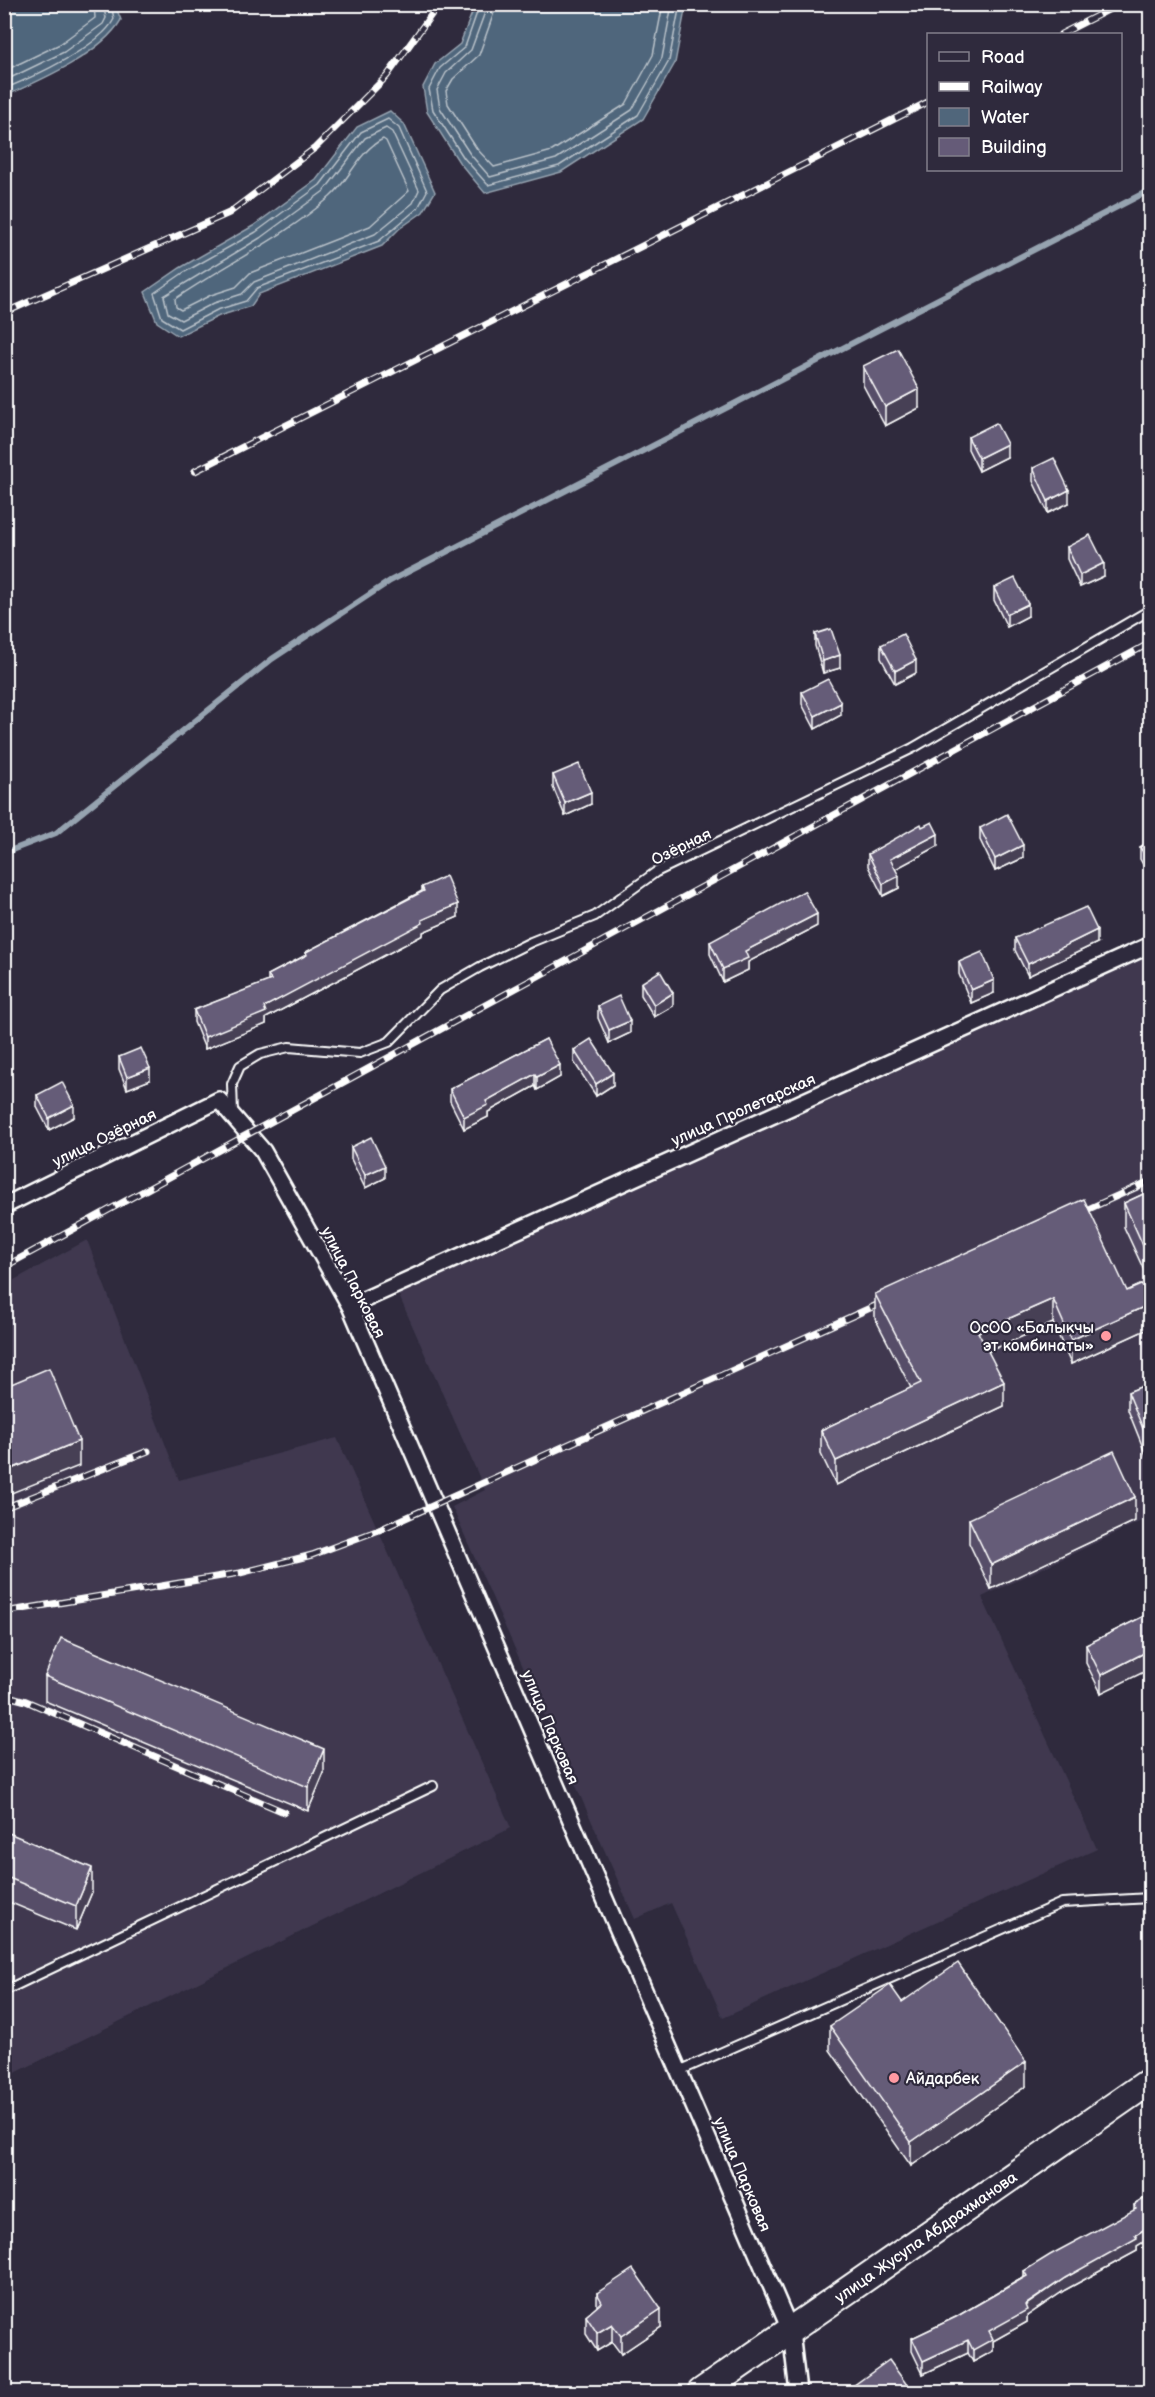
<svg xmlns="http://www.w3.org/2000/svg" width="1155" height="2397" viewBox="0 0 1155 2397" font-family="'Balsamiq Sans',sans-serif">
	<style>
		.built { fill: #3f394f }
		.water { fill: #50667b; stroke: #96a3b0; stroke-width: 1.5 }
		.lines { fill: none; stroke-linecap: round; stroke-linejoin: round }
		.shore { stroke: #b9c2ca; stroke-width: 1.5 }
		.stream { stroke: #96a3b0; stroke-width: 6 }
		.service-casing { stroke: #fff; stroke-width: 12 }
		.minor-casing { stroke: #fff; stroke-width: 20 }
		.trunk-casing { stroke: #fff; stroke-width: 30 }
		.service { stroke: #2f2a3d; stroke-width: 8 }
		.minor { stroke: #2f2a3d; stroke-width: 15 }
		.trunk { stroke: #2f2a3d; stroke-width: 26 }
		.rail-casing { stroke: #fff; stroke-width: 7 }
		.rail { stroke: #2f2a3d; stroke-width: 4.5; stroke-dasharray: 14; stroke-linecap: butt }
		.wall { fill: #574e67; stroke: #fff; stroke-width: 1.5 }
		.shaded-wall { fill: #474054; stroke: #fff; stroke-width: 1.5 }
		.building { fill: #655b78; stroke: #fff; stroke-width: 1.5 }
		.poi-dot { fill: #ff9aa2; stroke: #2f2a3d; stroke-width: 2 }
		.labels { text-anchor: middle; stroke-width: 4.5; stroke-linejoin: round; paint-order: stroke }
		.street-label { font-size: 16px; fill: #fff; stroke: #2f2a3d }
		.poi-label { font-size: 16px; fill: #fff; stroke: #2f2a3d; text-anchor: end }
	</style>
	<rect width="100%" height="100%" fill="#2f2a3d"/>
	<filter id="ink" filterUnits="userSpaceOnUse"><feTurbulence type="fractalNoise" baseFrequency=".0167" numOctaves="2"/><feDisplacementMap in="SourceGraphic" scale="12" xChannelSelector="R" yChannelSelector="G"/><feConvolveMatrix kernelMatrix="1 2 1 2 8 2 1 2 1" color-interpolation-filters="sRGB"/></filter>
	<g filter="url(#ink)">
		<g class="built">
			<path d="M1150 954V1517L982 1597 1097 1849 723 2018 671 1903 635 1919 452 1507 485 1490 397 1291Z"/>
			<path d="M87 1240 179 1480 337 1438 511 1828 5 2078V1285Z"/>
		</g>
		<g class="water">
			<path d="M5 4 115 5 121 20C101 54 41 80 5 96Z"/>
			<path d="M475 5V4L686 5 675 63 643 119 561 172 485 193 459 162 427 112 423 87 435 64 460 44Z"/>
			<path d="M390 111 404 124 435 192 423 212 399 229 382 246 259 294 251 306 219 316 178 336 157 322 145 292 180 268 253 226 316 180 357 127Z"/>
		</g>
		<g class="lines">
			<g class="shore">
				<path d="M480 4 465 47 440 68 429 89 433 110 464 158 488 185 559 166 638 115 669 61 680 4"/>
				<path d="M488 4 471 50 446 73 437 90 440 108 470 154 490 177 556 159 632 110 662 58 672 4"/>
				<path d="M497 4 479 55 453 79 446 91 448 104 477 149 494 167 552 151 626 104 653 55 663 4"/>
				<path d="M4 71 60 44 95 18 94 4"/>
				<path d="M4 81 64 52 103 24 106 18 103 4"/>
				<path d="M4 89C33 77 101 46 114 19L111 4"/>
				<path d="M388 119 399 128 427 191 418 208 379 241 257 288 246 301 217 310 180 329 162 318 154 293 183 273 256 232 320 185 361 132Z"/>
				<path d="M386 128 392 132 419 190 413 203 375 234 254 282 242 294 214 303 181 320 168 313 164 296 260 238 324 191 365 138Z"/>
				<path d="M383 139 386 141 409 191 370 226 250 273 236 287 211 295 181 310 176 307 175 299C226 264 283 238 330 197 350 180 358 151 383 139Z"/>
			</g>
			<path class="stream" d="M4 853 56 833 272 659 390 581 1150 190"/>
			<g class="service-casing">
				<g id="service">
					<path d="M233 1113 232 1084 240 1066 260 1054 289 1047 360 1053 389 1042 440 990 480 967 531 942 595 916 656 872 913 748 1150 610"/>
					<path d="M4 1991 433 1786"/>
					<path d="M679 2071 1062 1903 1150 1898"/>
				</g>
			</g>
			<g class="minor-casing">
				<g id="minor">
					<path d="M4 1206 219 1100 263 1151 350 1306 791 2332 798 2392"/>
					<path d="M350 1306 1150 945"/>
				</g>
			</g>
			<g class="trunk-casing">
				<g id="trunk">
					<path id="s1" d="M701 2392 1150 2081"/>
				</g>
			</g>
			<use href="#service" class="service"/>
			<use href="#minor" class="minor"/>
			<use href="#trunk" class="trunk"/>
			<g class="rail-casing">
				<g id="rail">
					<path d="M1061 34 1120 4"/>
					<path d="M4 313 229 213 315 148 387 76 439 4"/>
					<path d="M195 471 928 102"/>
					<path d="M1073 1216 1150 1181"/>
					<path d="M4 1267 1150 643"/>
					<path d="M4 1508 148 1451"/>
					<path d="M4 1612 240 1573 312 1555 379 1530 890 1299"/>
					<path d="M4 1695 26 1701 284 1812"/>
				</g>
			</g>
			<use href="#rail" class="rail"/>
		</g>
		<g class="wall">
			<path d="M863 366 919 408 885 426 863 385Z"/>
			<path d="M968 437 1007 457 979 471 968 449Z"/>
			<path d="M1033 468 1069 503 1048 513 1033 481Z"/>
			<path d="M1150 513V533L1147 527V515Z"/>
			<path d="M1067 547 1104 576 1080 587 1067 559Z"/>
			<path d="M994 588 1028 616 1007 627 994 600Z"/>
			<path d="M815 634 840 668 823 673 815 646Z"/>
			<path d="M881 645 916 673 895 684 881 658Z"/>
			<path d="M802 692 841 715 815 729 802 704Z"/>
			<path d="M553 775 591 804 565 816 553 787Z"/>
			<path d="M980 828 1023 858 995 871 980 840Z"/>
			<path d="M1150 841V877L1140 859V847Z"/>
			<path d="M938 846 895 869 899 888 883 896 868 866V854Z"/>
			<path d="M422 887 458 917 423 932V935L266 1018V1024L205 1049 194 1022V1010L268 982V975L306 955V952L422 891Z"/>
			<path d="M817 926 748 962V970L723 982 710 954V942Z"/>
			<path d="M1015 938 1097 943 1028 976 1015 950Z"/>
			<path d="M959 962 994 993 971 1003 959 974Z"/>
			<path d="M641 983 673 1006 654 1017 641 995Z"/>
			<path d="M598 1006 630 1033 609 1043 598 1018Z"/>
			<path d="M546 1039 560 1077 537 1090 535 1086 488 1112V1117L464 1129 450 1101V1089Z"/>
			<path d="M574 1050 613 1085 596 1096 574 1062Z"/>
			<path d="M119 1057 150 1080 127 1089 119 1069Z"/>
			<path d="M37 1095 74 1117 49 1130 37 1107Z"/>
			<path d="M351 1147 385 1178 365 1188 351 1159Z"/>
			<path d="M1150 1191V1328L1071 1364 1053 1323 988 1351 1004 1406 836 1485 821 1454V1430L911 1388 875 1318V1294L1127 1291 1149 1281 1124 1227V1203Z"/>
			<path d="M1150 1383V1453L1146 1455 1128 1410V1392Z"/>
			<path d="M969 1519 1135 1521 991 1589 969 1543Z"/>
			<path d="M1150 1613 1101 1693 1086 1663V1645Z"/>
			<path d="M45 1676 324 1773 308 1811 45 1701Z"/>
			<path d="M4 1831 92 1892 76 1930 4 1900Z"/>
			<path d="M902 2002 1026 2086 911 2166 830 2050V2026Z"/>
			<path d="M1150 2195 1137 2246V2251L1065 2290 1027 2316V2322L993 2341V2351L973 2362 968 2353 923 2374 912 2351V2338L956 2317 1024 2277V2271L1134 2211V2205Z"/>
			<path d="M597 2293 661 2327 621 2354 612 2342 597 2351 586 2334V2316L597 2307Z"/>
			<path d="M853 2386 910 2392H853Z"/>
		</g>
		<g class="shaded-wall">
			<path d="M919 389V408L885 426V407Z"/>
			<path d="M1007 444V457L979 471V458Z"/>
			<path d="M1069 490V503L1048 513V501Z"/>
			<path d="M1104 563V576L1080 587V575Z"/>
			<path d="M1028 604V616L1007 627V614Z"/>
			<path d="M840 655V668L823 673V661Z"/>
			<path d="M916 660V673L895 684V671Z"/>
			<path d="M841 703V715L815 729V716Z"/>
			<path d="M591 792V804L565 816V803Z"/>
			<path d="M938 834V846L890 872V859Z"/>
			<path d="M1023 845V858L995 871V859Z"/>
			<path d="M899 876V888L883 896V884Z"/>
			<path d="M458 904V917L423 932V935L266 1018V1024L205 1049V1037L264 1007 422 920Z"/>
			<path d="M817 914V926L748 962V970L723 982V969L745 951Z"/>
			<path d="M1097 930V943L1028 976V964Z"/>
			<path d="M994 980V993L971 1003V990Z"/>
			<path d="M673 993V1006L654 1017V1005Z"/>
			<path d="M630 1021V1033L609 1043V1030Z"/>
			<path d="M560 1065V1077L537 1090V1077Z"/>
			<path d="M150 1068V1080L127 1089V1077Z"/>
			<path d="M613 1073V1085L596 1096V1084Z"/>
			<path d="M535 1074V1086L488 1112V1117L464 1129V1117L486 1101Z"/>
			<path d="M74 1105V1117L49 1130V1118Z"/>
			<path d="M385 1166V1178L365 1188V1175Z"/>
			<path d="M1053 1299V1323L978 1356V1332Z"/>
			<path d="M1150 1304V1328L1071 1364V1340Z"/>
			<path d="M1004 1382V1406L836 1485V1461Z"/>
			<path d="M1150 1434V1453L1146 1455V1436Z"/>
			<path d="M79 1441V1466L4 1496V1472Z"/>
			<path d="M1135 1497V1521L991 1589V1565Z"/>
			<path d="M1150 1650V1669L1101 1693V1675Z"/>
			<path d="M324 1749V1773L308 1811V1787Z"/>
			<path d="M92 1868V1892L76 1930V1906Z"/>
			<path d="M1026 2062V2086L911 2166V2142Z"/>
			<path d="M1150 2226V2238L1137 2246V2251L1065 2290 1027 2316V2322L993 2341V2351L973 2362V2350L989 2331 1065 2278Z"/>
			<path d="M661 2309V2327L621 2354V2336Z"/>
			<path d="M612 2324V2342L597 2351V2333Z"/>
			<path d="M968 2340V2353L923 2374V2361Z"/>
		</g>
		<g class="building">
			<path d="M898 349 919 389 885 407 863 366Z"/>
			<path d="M996 423 1007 444 979 458 968 437Z"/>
			<path d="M1054 458 1069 490 1048 501 1033 468Z"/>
			<path d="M1150 513V521L1147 515Z"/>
			<path d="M1090 535 1104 563 1080 575 1067 547Z"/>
			<path d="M1015 578 1028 604 1007 614 994 588Z"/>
			<path d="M831 629 840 655 823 661 815 634Z"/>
			<path d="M903 634 916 660 895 671 881 645Z"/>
			<path d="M828 679 841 703 815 716 802 692Z"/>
			<path d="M579 764 591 792 565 803 553 775Z"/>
			<path d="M1007 814 1023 845 995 859 980 828Z"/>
			<path d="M932 822 938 834 890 859 899 876 883 884 868 854 921 824 922 827Z"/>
			<path d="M1150 841V864L1140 847Z"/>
			<path d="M446 876 458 904 422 920 423 923 264 1007 266 1012 205 1037 194 1010 271 980 268 975 307 955 306 952 424 891 422 887Z"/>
			<path d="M804 891 817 914 745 951 748 958 723 969 710 942Z"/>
			<path d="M1086 907 1097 930 1028 964 1015 938Z"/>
			<path d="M982 952 994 980 971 990 959 962Z"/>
			<path d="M660 971 673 993 654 1005 641 983Z"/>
			<path d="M619 996 630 1021 609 1030 598 1006Z"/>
			<path d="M546 1039 560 1065 537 1077 535 1074 486 1101 488 1105 464 1117 450 1089Z"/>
			<path d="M591 1039 613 1073 596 1084 574 1050Z"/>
			<path d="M141 1048 150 1068 127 1077 119 1057Z"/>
			<path d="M62 1082 74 1105 49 1118 37 1095Z"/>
			<path d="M371 1137 385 1166 365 1175 351 1147Z"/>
			<path d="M1150 1191V1261L1124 1203Z"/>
			<path d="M1084 1199 1127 1291 1150 1281V1304L1071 1340 1053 1299 978 1332 1004 1382 836 1461 821 1430 921 1383 875 1294Z"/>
			<path d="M49 1368 79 1441 4 1472V1387Z"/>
			<path d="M1150 1383V1434L1146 1436 1128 1392Z"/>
			<path d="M1114 1451 1135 1497 991 1565 969 1519Z"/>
			<path d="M1150 1613V1650L1101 1675 1086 1645Z"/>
			<path d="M61 1638 324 1749 308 1787 45 1676Z"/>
			<path d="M4 1831 92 1868 76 1906 4 1876Z"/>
			<path d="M958 1963 1026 2062 911 2142 830 2026 890 1985 902 2002Z"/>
			<path d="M1150 2195V2226L1135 2235 1137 2238 1065 2278 1025 2305 1027 2310 989 2331 993 2339 973 2350 968 2340 923 2361 912 2338 956 2317 1027 2276 1024 2271 1050 2255 1136 2209 1134 2205Z"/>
			<path d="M633 2269 661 2309 621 2336 612 2324 597 2333 586 2316 602 2302 597 2293Z"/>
			<path d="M889 2360 910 2389 906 2392H857L853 2386Z"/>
		</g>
	</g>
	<g class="poi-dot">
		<circle cx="1106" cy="1336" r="6"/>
		<circle cx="894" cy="2078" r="6"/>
	</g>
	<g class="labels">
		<g class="street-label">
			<text transform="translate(681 846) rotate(-26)" y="6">Озёрная</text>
			<text transform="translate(743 1109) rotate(-24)" y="6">улица Пролетарская</text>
			<text transform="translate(104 1137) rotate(-26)" y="6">улица Озёрная</text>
			<text transform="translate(354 1282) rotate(63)" y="6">улица Парковая</text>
			<text transform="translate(551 1727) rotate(67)" y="6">улица Парковая</text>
			<text transform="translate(743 2174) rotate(67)" y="6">улица Парковая</text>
			<text dy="6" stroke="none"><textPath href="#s1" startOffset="273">улица Жусупа Абдрахманова</textPath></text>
		</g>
		<g class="poi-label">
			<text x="1094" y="1333">ОсОО «Балыкчы<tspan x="1094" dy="18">эт комбинаты»</tspan></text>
			<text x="906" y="2084" text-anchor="start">Айдарбек</text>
		</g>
	</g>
	<rect width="1155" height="2397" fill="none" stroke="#2f2a3d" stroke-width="24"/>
	<rect x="12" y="12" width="1131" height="2373" fill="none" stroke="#fff" stroke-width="2" filter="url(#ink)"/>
	<rect x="927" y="33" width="195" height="138" fill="#2f2a3d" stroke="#827f8b" stroke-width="1.5"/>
	<rect x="939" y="52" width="30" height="9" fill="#2f2a3d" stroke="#827f8b" stroke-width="1.5"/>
	<text x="981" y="63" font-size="18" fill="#ffffff">Road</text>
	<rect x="939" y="82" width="30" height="9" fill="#ffffff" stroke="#827f8b" stroke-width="1.5"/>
	<text x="981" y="93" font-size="18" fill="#ffffff">Railway</text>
	<rect x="939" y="108" width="30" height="18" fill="#50667b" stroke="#827f8b" stroke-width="1.5"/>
	<text x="981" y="123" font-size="18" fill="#ffffff">Water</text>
	<rect x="939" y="138" width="30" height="18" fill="#655b78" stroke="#827f8b" stroke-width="1.5"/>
	<text x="981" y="153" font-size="18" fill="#ffffff">Building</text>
</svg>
